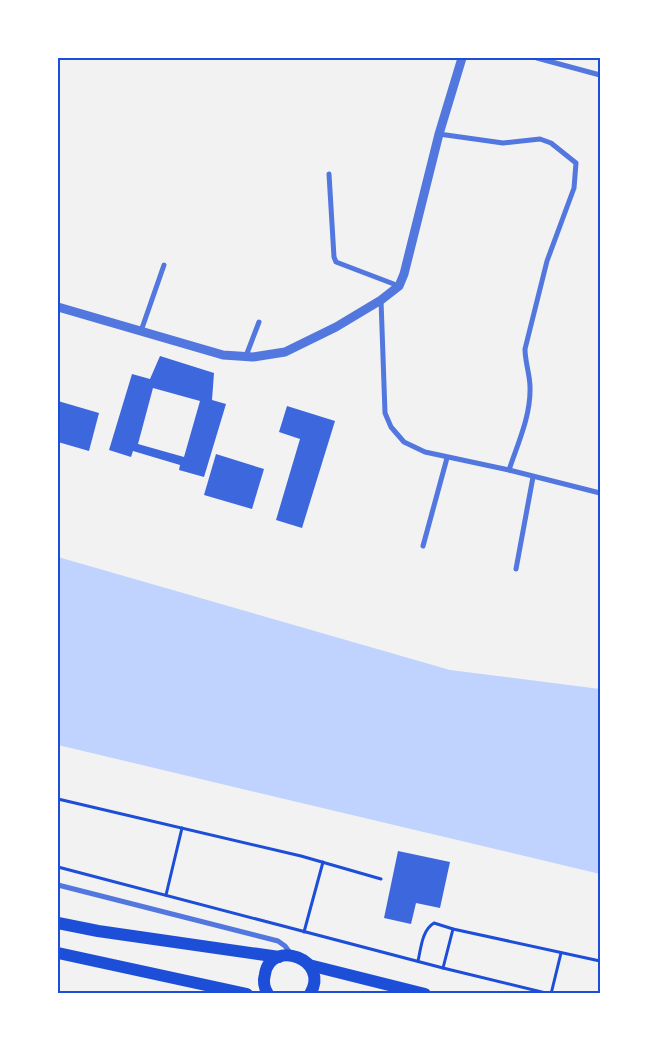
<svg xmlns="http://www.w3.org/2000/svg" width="658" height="1051" viewBox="0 0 658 1051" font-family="Ubuntu,sans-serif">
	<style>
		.water { fill: #bfd3fe }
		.building { fill: #3d67dc; fill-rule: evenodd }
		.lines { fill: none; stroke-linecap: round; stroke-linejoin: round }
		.path { stroke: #1d4ed8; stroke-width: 3 }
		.minor { stroke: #5277de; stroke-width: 5 }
		.tertiary { stroke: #5277de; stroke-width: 9 }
		.primary { stroke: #1d4ed8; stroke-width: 12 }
		.neatline { fill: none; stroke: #1d4ed8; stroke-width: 2 }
	</style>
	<rect width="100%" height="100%" fill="#f2f2f2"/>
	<path class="water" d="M58 557 450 670 600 689V874L58 745Z"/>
	<g class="building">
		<path d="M160 356 214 373 212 400 226 404 204 477 179 470 180 465 133 451 131 457 109 450 132 374 150 379ZM153 388 200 401 184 457 138 444Z"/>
		<path d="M58 401 99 413 89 451 58 442Z"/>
		<path d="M287 406 335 421 302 528 276 520 300 439 279 432Z"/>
		<path d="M216 454 264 469 252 509 204 495Z"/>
		<path d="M398 851 450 862 440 908 416 903 411 924 384 918Z"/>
	</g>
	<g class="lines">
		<g class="path">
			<path d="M58 799 301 856 381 879"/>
			<path d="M58 867 443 968 550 994"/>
			<path d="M166 895 182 828"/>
			<path d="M304 932 323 862"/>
			<path d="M418 961C421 948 422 930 434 923L453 929 600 961"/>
			<path d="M443 968 453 929"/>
			<path d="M551 994 561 953"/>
		</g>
		<g class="minor">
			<path d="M537 58 600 75"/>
			<path d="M439 134 503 143 540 139 551 143 576 163 574 188 547 261 525 349C525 362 530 375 530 387 531 415 518 443 509 470"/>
			<path d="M329 174 334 257 336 262 399 286"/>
			<path d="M381 300 385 413 391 427 404 442 425 452 509 470 600 493"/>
			<path d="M141 331 164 265"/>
			<path d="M246 356 259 322"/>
			<path d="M423 546 447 458"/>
			<path d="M516 569 533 477"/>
			<path d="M58 885 278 941 285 946 291 954"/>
		</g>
		<path class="tertiary" d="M58 307 223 355 253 357 285 352 336 327 381 300 399 286 404 274 439 134 462 58"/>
		<g class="primary">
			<path d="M58 923 98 931 279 957"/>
			<path d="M58 953 247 994"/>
			<path d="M309 965 425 994"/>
			<path d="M268 994C264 988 263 981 265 974 271 938 331 959 310 994"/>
		</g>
	</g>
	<rect width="658" height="1051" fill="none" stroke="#ffffff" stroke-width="118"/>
	<rect x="59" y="59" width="540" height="933" class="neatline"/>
</svg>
